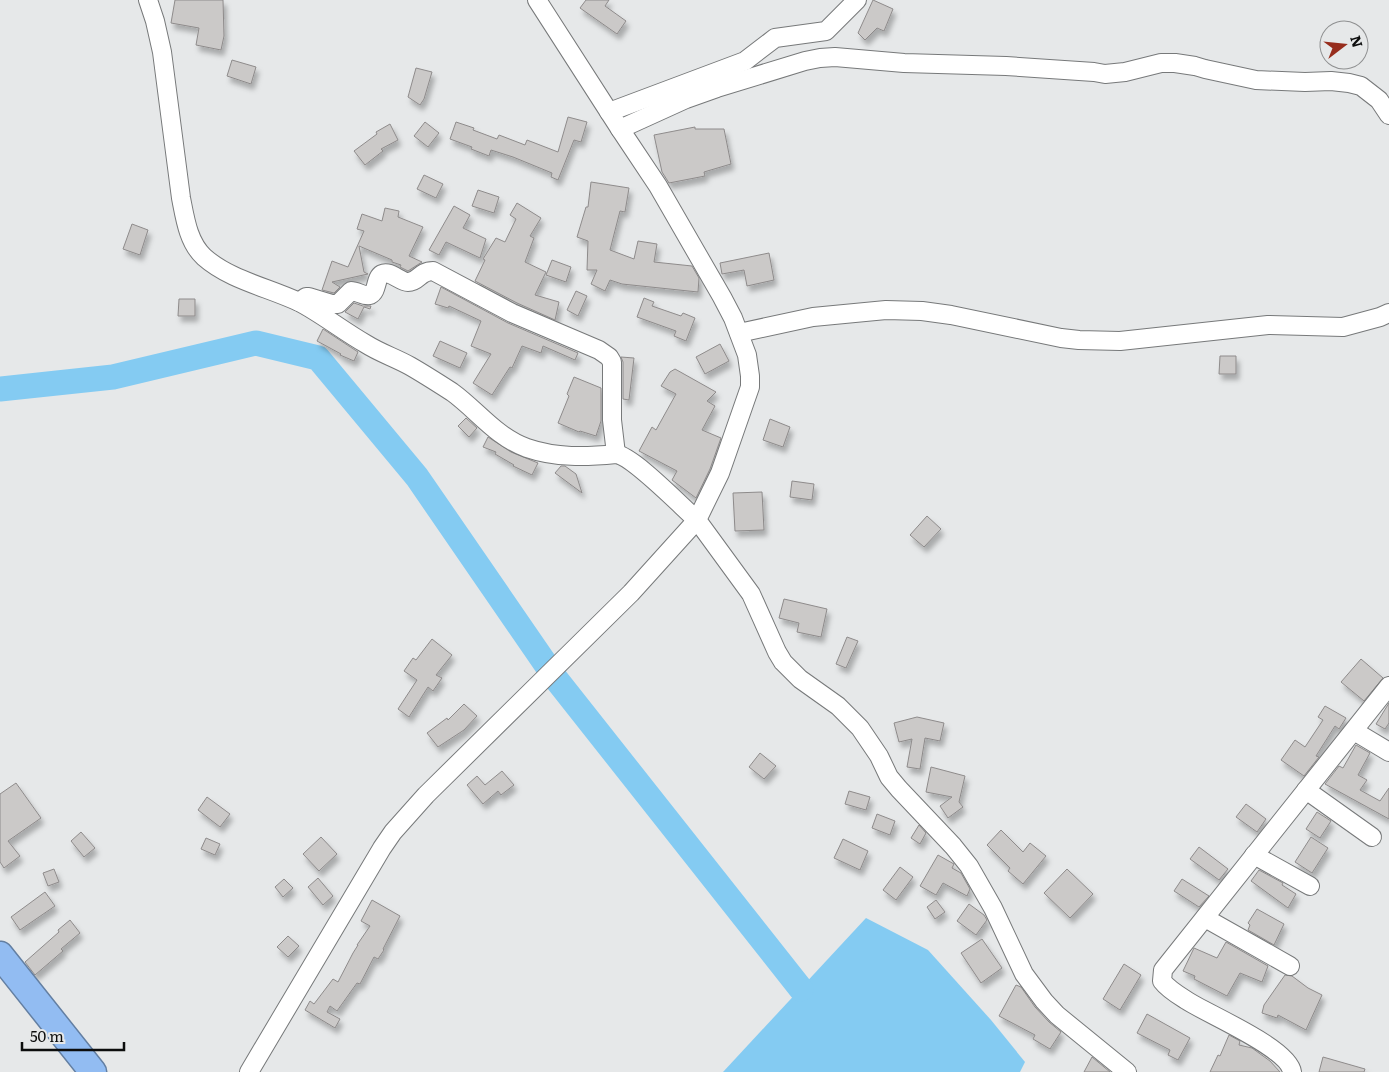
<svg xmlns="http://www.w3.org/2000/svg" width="1389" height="1072" viewBox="0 0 1389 1072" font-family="Literata,serif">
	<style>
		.water { fill: #84cbf2 }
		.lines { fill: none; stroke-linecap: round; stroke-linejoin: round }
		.river { stroke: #84cbf2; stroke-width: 25 }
		.building { fill: #cbc9c8; stroke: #8e8b8b; filter: url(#shadow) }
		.minor-casing { stroke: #77797a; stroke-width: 20 }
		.highway-casing { stroke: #637fa2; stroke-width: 29 }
		.minor { stroke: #fff; stroke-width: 18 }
		.highway { stroke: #92bcf2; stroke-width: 26 }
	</style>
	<defs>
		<filter id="shadow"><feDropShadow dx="3" dy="5.5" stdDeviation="2.5" flood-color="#0004"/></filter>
	</defs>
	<rect width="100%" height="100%" fill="#e6e8e9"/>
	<path class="water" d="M866 918 928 950 991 1020 1025 1062 1020 1072H723Z"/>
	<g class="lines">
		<path class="river" d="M0 389 113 377 256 343 318 358 417 477 556 679 801 989"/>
	</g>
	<g class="building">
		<path d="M175 0H223L224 36 221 50 196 45 199 28 171 23Z"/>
		<path d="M586 0H609L605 6 626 21 617 34 580 8Z"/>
		<path d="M873 0 893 9 884 31 877 28 865 40 858 33Z"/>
		<path d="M232 60 256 67 251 84 227 76Z"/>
		<path d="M416 68 432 72 424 99 420 105 408 97Z"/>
		<path d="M568 117 587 122 581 142 574 140 558 180 551 177 552 173 513 157 491 150 489 156 471 149 472 147 450 139 456 122 474 128 473 130 497 139 499 135 525 145 527 140 558 152Z"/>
		<path d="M425 122 439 133 428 147 414 136Z"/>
		<path d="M390 124 398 140 381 149 383 151 365 165 354 151 377 134 376 132Z"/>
		<path d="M695 127V129H724L731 164 704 172 705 176 669 183 662 172 654 135Z"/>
		<path d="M424 175 443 184 436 198 417 189Z"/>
		<path d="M591 182 629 188 625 212 620 211 610 250 634 259 638 241 657 244 654 262 692 266 699 278 698 292 622 284 610 280 605 291 591 284 597 270H587L588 241 577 237 586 207H588Z"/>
		<path d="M478 190 499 197 494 213 472 206Z"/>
		<path d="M517 203 541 218 530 236 534 238 525 262 546 272 535 295 559 302 555 320 517 303 475 281 485 260 483 259 496 238 505 242 516 219 510 215Z"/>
		<path d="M454 206 470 215 463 228 486 239 480 258 446 242 439 255 429 250Z"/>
		<path d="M385 208 399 211 398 217 423 227 409 256 422 262 408 271 400 267 401 265 392 262V260L359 246 364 272 368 274 332 282 340 287 334 293 322 290 332 261 348 267 364 231 357 229 362 214 382 221Z"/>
		<path d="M132 224 148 230 140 255 123 249Z"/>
		<path d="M769 253 774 280 747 286 744 270 722 274 720 263Z"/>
		<path d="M552 260 571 267 566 282 546 275Z"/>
		<path d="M441 287 508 323 578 353 575 360 543 346 541 353 522 346 512 368 510 367 492 395 473 383 491 354 471 346 481 321 449 306 448 308 435 304Z"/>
		<path d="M576 291 587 296 578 316 567 310Z"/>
		<path d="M644 298 654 302 652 306 681 316 683 313 695 318 686 341 674 336 676 331 637 317Z"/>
		<path d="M179 299H195V316H178Z"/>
		<path d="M354 303 363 306H371L370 309 364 307 358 319 345 312Z"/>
		<path d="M323 329 358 352 354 361 340 355 341 354 317 341Z"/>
		<path d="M440 341 467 353 460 368 433 356Z"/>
		<path d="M720 344 729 361 705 374 696 357Z"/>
		<path d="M1220 356H1236V374H1219Z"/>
		<path d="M621 357 634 358 629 400 623 399V362Z"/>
		<path d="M675 369 716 392 707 401 715 406 702 430 721 438 710 469 696 498 672 480 677 471 639 451 652 427 656 430 676 394 661 386 670 372Z"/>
		<path d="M574 377 601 388V421L596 436 580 431 579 432 558 423 569 396 567 394Z"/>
		<path d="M466 418 477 428 469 437 458 426Z"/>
		<path d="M770 419 790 427 783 447 763 440Z"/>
		<path d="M488 437 511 452 538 463 532 475 513 466 514 465 495 454 496 452 483 447Z"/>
		<path d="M561 466H565L576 474 582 493 555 473Z"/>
		<path d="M792 481 814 484 812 500 790 497Z"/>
		<path d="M762 492 764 530 735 531 733 493Z"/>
		<path d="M927 516 941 529 924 547 910 535Z"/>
		<path d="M784 599 827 609 821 637 797 632 799 623 779 618Z"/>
		<path d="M847 637 858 641 846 668 836 664Z"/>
		<path d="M432 639 452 655 436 675 442 678 433 691 428 687 409 717 398 709 417 680 404 671 413 658 416 660Z"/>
		<path d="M1361 659 1383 678 1364 701 1341 682Z"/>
		<path d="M1389 703V723L1385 729 1376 724Z"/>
		<path d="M464 704 477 716 464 730 438 747 427 733 447 718 448 720Z"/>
		<path d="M1325 706 1346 718 1339 729 1335 726 1316 756 1319 757 1304 776 1281 760 1295 740 1305 747 1323 720 1318 717Z"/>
		<path d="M917 717 944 723 940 741 925 738 920 769 907 767 912 739 899 742 894 723Z"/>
		<path d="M1356 745 1370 753 1358 775 1367 780 1360 790 1380 801 1389 788V819L1325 784 1339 766 1343 768Z"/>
		<path d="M760 753 776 766 764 779 749 767Z"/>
		<path d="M931 767 965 776 959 802 963 807 948 818 940 806 952 797 926 792Z"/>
		<path d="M502 771 514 785 501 795 498 791 483 804 467 785 477 776 485 785Z"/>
		<path d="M16 783 41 818 8 841 20 856 4 868 0 862V794Z"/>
		<path d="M849 791 870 797 866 810 845 804Z"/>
		<path d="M207 797 230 814 220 827 198 810Z"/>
		<path d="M1246 804 1266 819 1257 832 1236 817Z"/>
		<path d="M1317 812 1331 821 1320 838 1306 829Z"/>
		<path d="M877 814 895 821 890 835 872 828Z"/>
		<path d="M919 825 926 833 920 844 911 838Z"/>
		<path d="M1001 830 1023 852 1030 843 1046 856 1023 884 1008 871 1010 868 987 845Z"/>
		<path d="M81 832 95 848 84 857 71 841Z"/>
		<path d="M321 837 337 854 319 871 303 854Z"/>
		<path d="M1311 837 1328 848 1312 873 1295 862Z"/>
		<path d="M206 838 220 844 215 855 201 849Z"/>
		<path d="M843 839 868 851 860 870 834 858Z"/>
		<path d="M1199 847 1228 869 1219 880 1190 859Z"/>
		<path d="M938 855 954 864 952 868 961 873 970 889 967 896 943 883 936 895 920 886Z"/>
		<path d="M900 867 913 877 896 900 883 890Z"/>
		<path d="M54 869 59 882 48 886 43 873Z"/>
		<path d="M1067 869 1093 894 1070 918 1044 893Z"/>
		<path d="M1259 870 1283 883 1282 885 1296 894 1288 908 1251 881Z"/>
		<path d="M318 878 333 896 323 905 308 887Z"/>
		<path d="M284 879 293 888 283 897 275 887Z"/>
		<path d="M1182 879 1209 896 1199 907 1174 891Z"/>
		<path d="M45 892 55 906 20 930 11 917Z"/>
		<path d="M372 900 400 916 383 949 384 950 378 959 374 957 360 984 357 983 337 1011 330 1006 327 1012 340 1019 335 1028 305 1010 310 1001 314 1004 333 979 338 982 353 953 358 945H357L370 926 361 921Z"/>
		<path d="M936 900 945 912 935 919 927 907Z"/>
		<path d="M969 904 984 915 987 920 976 935 957 921Z"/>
		<path d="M1257 909 1284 924 1274 945 1248 930 1250 925 1248 923Z"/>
		<path d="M70 920 80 933 61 949 63 951 35 975 25 962 59 932 58 930Z"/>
		<path d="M288 936 299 946 288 957 277 947Z"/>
		<path d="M982 939 1002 968 981 983 961 953Z"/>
		<path d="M1226 942 1268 966 1262 982 1240 973 1227 996 1194 979 1195 976 1183 971 1194 948 1217 958Z"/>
		<path d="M1124 964 1141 975 1120 1010 1103 999Z"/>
		<path d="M1285 975 1292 976 1308 988 1322 995 1306 1030 1278 1015 1277 1018 1262 1013 1264 1005Z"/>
		<path d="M1016 985 1021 987 1035 1007 1049 1022 1061 1032 1050 1049 1033 1039 1035 1035 999 1016Z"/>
		<path d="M1147 1014 1190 1038 1178 1060 1168 1055 1170 1050 1137 1033Z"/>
		<path d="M1229 1035 1240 1041 1239 1045 1252 1048 1270 1061 1280 1072H1210L1218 1055 1220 1056Z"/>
		<path d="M1092 1057 1110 1072H1084Z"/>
		<path d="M1323 1057 1365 1069 1364 1072H1319Z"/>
	</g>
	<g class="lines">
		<g class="minor-casing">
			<g id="minor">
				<path d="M148 0 155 21 162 52 181 198C185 218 188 242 204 257 230 280 267 287 299 302 322 314 343 331 366 344 380 353 396 358 410 366 424 374 438 383 452 392 477 410 496 437 527 448 556 458 586 457 616 454 633 456 682 507 697 520L631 593 426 795 393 832 382 848 249 1072"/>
				<path d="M537 0 620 129 658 186 722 297 733 318 747 355 750 376V387L720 473 697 520 751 594 777 652 783 662 800 679 838 706 860 728 879 756 889 777 899 789 953 846 969 866 993 908 1024 974 1044 1001 1057 1015 1127 1072"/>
				<path d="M609 112 745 61 775 38 826 31 857 0"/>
				<path d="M620 129 686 99 717 88 805 61 820 58 835 57 904 63 1006 66 1094 72 1105 74 1125 72 1161 63H1175L1195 66 1205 69 1256 80 1305 82 1331 81 1349 83 1361 86 1379 100 1389 115"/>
				<path d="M299 302 306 297H309L332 304H338L351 291C357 291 365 297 370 295 378 291 375 278 382 274 390 270 400 282 408 282 419 282 419 271 433 271L512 313 599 350 609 357 612 362V420L616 454"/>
				<path d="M739 333 813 317 886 310 922 311 951 315 1061 338 1079 340 1120 341 1268 325 1343 327 1380 317 1389 313"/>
				<path d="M1354 731 1389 752"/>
				<path d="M1306 790 1372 837"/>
				<path d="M1254 855 1310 886"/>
				<path d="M1205 918 1290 966"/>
				<path d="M1292 1072C1289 1048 1207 1014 1186 1000 1178 995 1168 989 1162 981L1163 970 1389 686"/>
			</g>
		</g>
		<g class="highway-casing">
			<path id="highway" d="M0 955 93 1072"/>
		</g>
		<use href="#minor" class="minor"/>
		<use href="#highway" class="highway"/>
	</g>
	<g transform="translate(1344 45) rotate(74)"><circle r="24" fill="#e6e8e9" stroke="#8f9091"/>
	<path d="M0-4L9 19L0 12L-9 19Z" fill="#972d1d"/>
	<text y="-8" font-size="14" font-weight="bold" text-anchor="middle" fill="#0c0d0d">N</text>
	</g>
	<path d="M22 1042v8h102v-8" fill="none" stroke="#0c0d0d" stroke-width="2.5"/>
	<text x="30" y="1042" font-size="15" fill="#0c0d0d" stroke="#e6e8e9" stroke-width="4" paint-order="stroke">50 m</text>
</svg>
